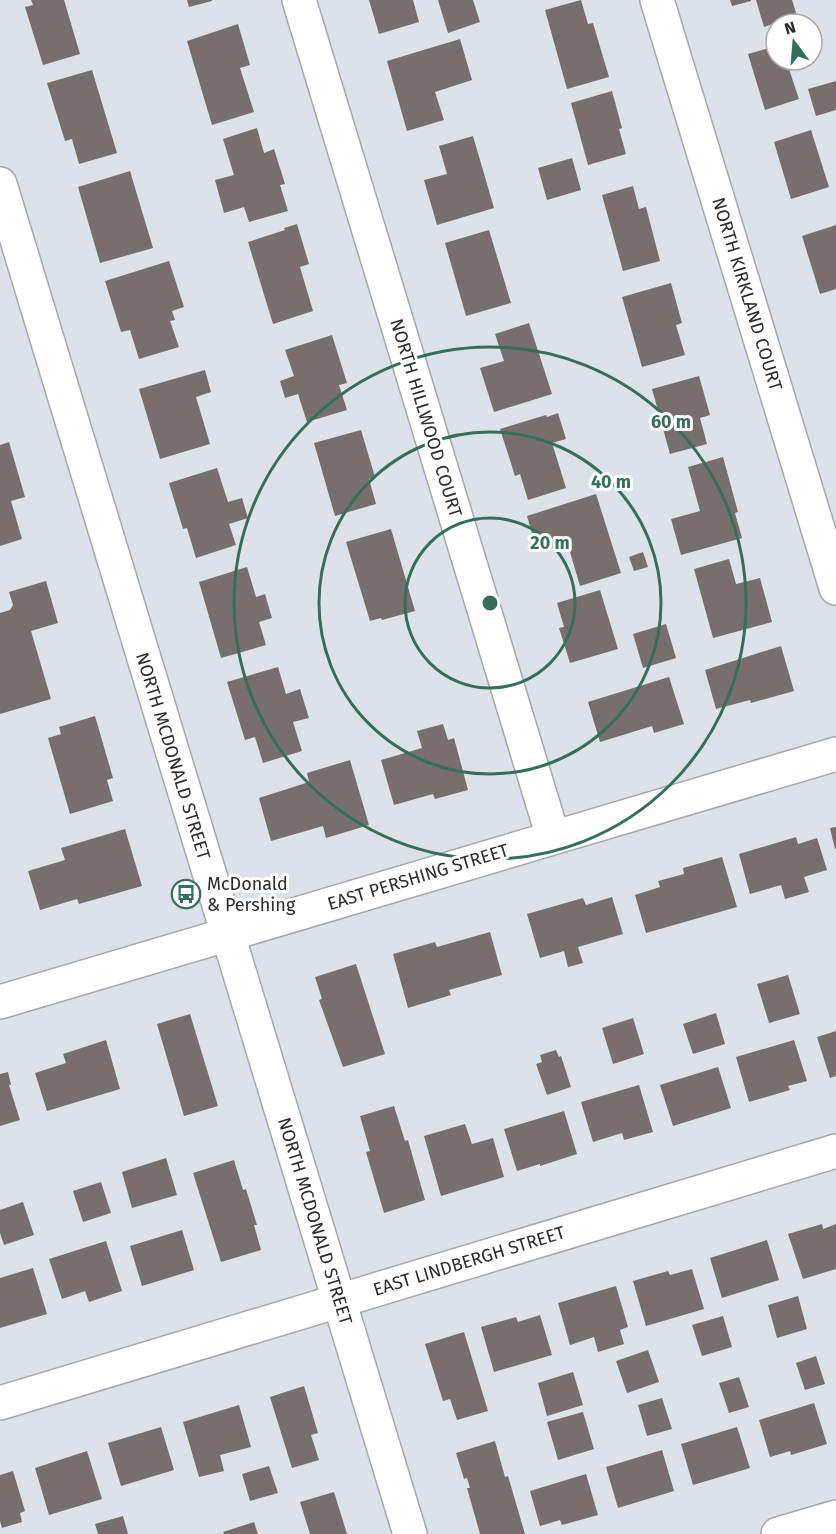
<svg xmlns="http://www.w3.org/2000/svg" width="836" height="1534" viewBox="0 0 836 1534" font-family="'Fira Sans',sans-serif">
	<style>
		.building { fill: #766f6d }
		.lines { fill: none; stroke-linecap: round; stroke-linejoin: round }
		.minor-casing { stroke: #a3a8ae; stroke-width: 36 }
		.minor { stroke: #fff; stroke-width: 33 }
		.ring { fill: none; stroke: #356f59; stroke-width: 3 }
		.labels { text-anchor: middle; stroke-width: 6; stroke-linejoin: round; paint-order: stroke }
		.street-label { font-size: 18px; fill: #292b2d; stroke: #fff }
		.poi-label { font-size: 18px; fill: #292b2d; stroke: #fff; text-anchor: start }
		.centre { fill: #356f59; stroke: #fff; stroke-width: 3 }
		.ring-label { font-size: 18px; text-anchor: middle; font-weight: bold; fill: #356f59; stroke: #fff; stroke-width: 6; stroke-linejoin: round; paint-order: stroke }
	</style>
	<rect width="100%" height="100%" fill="#dde2e8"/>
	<g class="building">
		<path d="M31 0H64L80 54 43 65 25 7 33 5Z"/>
		<path d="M187 0H212V1L189 7Z"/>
		<path d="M369 0H413L419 22 379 34Z"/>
		<path d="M438 0H473L480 22 448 33Z"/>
		<path d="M581 0 588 24 593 23 609 77 567 89 545 10Z"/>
		<path d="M730 0H751V1L732 6Z"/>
		<path d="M756 0H792L797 16 764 27Z"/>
		<path d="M238 24 250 65 240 68 254 112 212 125 187 41Z"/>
		<path d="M460 39 472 80 435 92 444 120 407 131 387 61Z"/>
		<path d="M776 46V60H786L799 99 765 110 748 54Z"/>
		<path d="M92 70 117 153 79 164 72 139 65 141 47 83Z"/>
		<path d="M836 81V110L816 116 808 89Z"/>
		<path d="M612 91 622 128 619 129 626 154 588 165 571 103Z"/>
		<path d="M257 128 264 153 274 149 285 184 280 185 288 211 249 222 244 207 224 213 215 180 234 175 223 139Z"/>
		<path d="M811 130 829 187 791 199 774 142Z"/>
		<path d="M473 136 494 208 437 225 424 180 447 174 439 146Z"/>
		<path d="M572 158 581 190 547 200 538 168Z"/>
		<path d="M130 171 153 248 100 263 78 187Z"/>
		<path d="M633 186 639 209 646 207 660 261 623 271 602 195Z"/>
		<path d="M297 224 309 264 300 267 313 311 273 324 248 242 285 230 284 228Z"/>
		<path d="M836 225V289L820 294 802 236Z"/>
		<path d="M489 230 511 303 466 316 445 243Z"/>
		<path d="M169 261 184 307 172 311 175 320 170 321 179 347 139 359 130 330 121 332 105 281Z"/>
		<path d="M671 283 682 323 676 325 685 355 642 367 622 297Z"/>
		<path d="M529 323 552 394 494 412 480 368 504 361 495 334Z"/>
		<path d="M332 335 347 383 339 385 347 410 307 422 298 394 285 398 280 381 294 376 285 350Z"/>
		<path d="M205 370 211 392 196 397 210 444 160 459 139 389Z"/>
		<path d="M699 376 710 415 700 418 707 444 670 454 652 389Z"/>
		<path d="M558 413 566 439 552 443 566 488 528 500 520 474 515 476 500 429 546 415 547 417Z"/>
		<path d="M361 430 375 477 369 479 376 504 335 516 314 443Z"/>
		<path d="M9 442 25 497 11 501 22 539 0 546V445Z"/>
		<path d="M723 457 738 512 735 513 742 538 681 555 671 519 700 511 688 467Z"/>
		<path d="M217 468 228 502 242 498 248 518 229 524 236 545 196 558 187 528 183 529 169 483Z"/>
		<path d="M596 494 621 573 580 586 567 542 537 551 527 516Z"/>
		<path d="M391 529 415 611 382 620 381 618 370 621 346 542Z"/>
		<path d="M643 552 648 567 634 571 629 557Z"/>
		<path d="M729 559 736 584 760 578 772 622 713 638 694 569Z"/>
		<path d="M247 567 256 597 265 594 272 618 259 622 266 645 221 658 199 582Z"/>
		<path d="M46 581 58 623 31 631 51 699 0 714V613L10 610 13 605 9 592Z"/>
		<path d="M600 590 618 649 570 663 559 628 564 627 557 603Z"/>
		<path d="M666 624 676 658 643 668 633 634Z"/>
		<path d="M781 646 794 691 751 703 750 700 716 709 705 670Z"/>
		<path d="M278 667 286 694 300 689 309 718 293 722 302 751 263 763 255 737 245 740 227 682Z"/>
		<path d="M669 677 684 724 654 733 652 726 600 742 588 702Z"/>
		<path d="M95 716 113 778 107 780 113 801 70 814 48 738 61 734 59 727Z"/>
		<path d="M443 724 448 740 454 738 468 790 435 799 433 794 394 805 381 760 422 748 417 731Z"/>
		<path d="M350 760 369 825 326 838 323 826 271 841 259 798 309 782 307 773Z"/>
		<path d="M836 827V849H835L830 828Z"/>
		<path d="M125 829 142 886 79 904 77 899 40 910 28 871 65 860 61 848Z"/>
		<path d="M796 837 798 844 817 838 827 870 804 877 809 892 785 899 781 885 750 894 739 854Z"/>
		<path d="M722 857 737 907 646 933 635 895 660 887 658 881 684 874 683 868Z"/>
		<path d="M612 897 623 934 578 947 583 963 568 967 564 951 540 958 527 914 583 898 586 905Z"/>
		<path d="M490 932 502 975 449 990 451 995 408 1008 393 954 435 942 437 947Z"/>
		<path d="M356 964 385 1054 343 1067 319 1000 322 999 315 977Z"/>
		<path d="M788 975 800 1014 769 1023 757 984Z"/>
		<path d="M716 1013 725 1044 693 1054 683 1024Z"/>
		<path d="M190 1014 218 1106 184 1116 157 1024Z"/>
		<path d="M633 1018 644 1054 613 1064 602 1028Z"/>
		<path d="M836 1031V1076L830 1078 817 1037Z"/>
		<path d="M106 1040 120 1089 47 1111 35 1073 66 1063 63 1054Z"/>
		<path d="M794 1040 807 1081 788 1086 790 1090 749 1102 736 1057Z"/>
		<path d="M556 1050 559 1057 561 1056 571 1087 547 1095 536 1064 542 1062 540 1055Z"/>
		<path d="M718 1067 731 1108 673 1126 660 1085Z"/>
		<path d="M8 1072 11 1085H9L20 1120 0 1126V1074Z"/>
		<path d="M639 1085 653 1132 624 1140 622 1133 593 1142 581 1102Z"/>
		<path d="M394 1106 405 1141 408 1140 425 1200 384 1213 366 1152 370 1151 360 1116Z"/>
		<path d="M564 1111 577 1154 540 1166V1164L517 1171 504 1129Z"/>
		<path d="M465 1124 472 1144 493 1138 504 1177 441 1196 424 1136Z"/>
		<path d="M166 1158 177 1195 132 1208 122 1172Z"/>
		<path d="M234 1160 243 1190 246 1189 257 1225H254L261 1250 221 1262 193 1173Z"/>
		<path d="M101 1182 111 1213 83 1222 73 1191Z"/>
		<path d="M23 1202 34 1235 4 1245 0 1233V1210Z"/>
		<path d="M822 1224 823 1229 836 1224V1269L803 1279 788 1234Z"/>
		<path d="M182 1230 194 1270 142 1286 130 1246Z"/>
		<path d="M767 1240 779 1280 722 1298 710 1258Z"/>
		<path d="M106 1241 122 1291 89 1302 85 1291 62 1299 49 1259Z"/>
		<path d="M33 1268 47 1314 0 1328V1278Z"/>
		<path d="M692 1269 704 1309 646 1326 633 1281 668 1271 670 1275Z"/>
		<path d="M616 1286 628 1327 620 1330 624 1344 598 1352 594 1337 570 1345 558 1303Z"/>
		<path d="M798 1296 807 1329 777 1338 768 1305Z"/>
		<path d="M540 1315 552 1355 494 1372 481 1327 516 1317 518 1322Z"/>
		<path d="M723 1316 732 1347 702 1356 692 1325Z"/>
		<path d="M464 1332 488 1411 457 1420 450 1399 443 1401 425 1344Z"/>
		<path d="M648 1350 659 1382 627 1393 616 1361Z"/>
		<path d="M816 1356 825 1384 805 1390 796 1363Z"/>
		<path d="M573 1372 583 1405 547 1416 538 1383Z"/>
		<path d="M739 1377 749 1407 729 1413 719 1383Z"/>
		<path d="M304 1386 318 1433 311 1435 319 1460 292 1468 270 1397Z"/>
		<path d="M662 1398 672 1429 647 1436 638 1405Z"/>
		<path d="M814 1403 827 1444 791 1455 790 1451 770 1457 759 1420Z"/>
		<path d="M239 1405 251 1447 220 1455 224 1471 199 1477 183 1422Z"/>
		<path d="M583 1412 594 1449 558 1460 547 1422Z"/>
		<path d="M161 1427 174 1470 121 1486 108 1443Z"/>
		<path d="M737 1427 750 1468 693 1485 681 1444Z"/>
		<path d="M495 1441 505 1477 508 1476 525 1534H480L467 1488H470L467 1478 464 1479 456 1453Z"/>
		<path d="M662 1450 674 1491 618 1508 606 1467Z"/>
		<path d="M87 1451 102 1499 49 1515 35 1468Z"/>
		<path d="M269 1466 278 1493 250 1501 242 1474Z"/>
		<path d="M13 1471 25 1511 20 1513 22 1522 2 1528 0 1521V1475Z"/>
		<path d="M586 1474 598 1515 562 1525 560 1520 540 1526 530 1491Z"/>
		<path d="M334 1492 347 1534H310L300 1502Z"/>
		<path d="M123 1516 128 1534H98L95 1524Z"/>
		<path d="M254 1522 258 1534H224L223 1532Z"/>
	</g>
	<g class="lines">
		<g class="minor-casing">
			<g id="minor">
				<path d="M299 0 553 837"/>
				<path d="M657 0 836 588"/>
				<path d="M0 184 410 1534"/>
				<path d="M0 1002 836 754"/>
				<path d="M0 1403 836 1151"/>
				<path d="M778 1534 836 1517"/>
			</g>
		</g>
		<use href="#minor" class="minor"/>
	</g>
	<g class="ring">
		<circle cx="490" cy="603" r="85"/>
		<circle cx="490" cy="603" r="171"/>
		<circle cx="490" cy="603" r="256"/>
	</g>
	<defs>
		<g id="bus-ring" transform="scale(1.5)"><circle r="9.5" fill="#fff" stroke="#356f59" stroke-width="1.5"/><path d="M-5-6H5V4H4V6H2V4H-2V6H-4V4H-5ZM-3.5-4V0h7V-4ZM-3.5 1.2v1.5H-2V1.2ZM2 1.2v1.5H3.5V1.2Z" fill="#356f59"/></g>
	</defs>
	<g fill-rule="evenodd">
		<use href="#bus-ring" x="186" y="894"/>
	</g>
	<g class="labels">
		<g class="street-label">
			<text transform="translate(747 294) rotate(73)" y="6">NORTH KIRKLAND COURT</text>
			<text transform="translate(426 418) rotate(73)" y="6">NORTH HILLWOOD COURT</text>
			<text transform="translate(173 756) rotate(73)" y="6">NORTH MCDONALD STREET</text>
			<text transform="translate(418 877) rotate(-17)" y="6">EAST PERSHING STREET</text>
			<text transform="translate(315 1221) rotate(73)" y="6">NORTH MCDONALD STREET</text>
			<text transform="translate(469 1261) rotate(-17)" y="6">EAST LINDBERGH STREET</text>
		</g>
		<g class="poi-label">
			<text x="207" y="890">McDonald<tspan x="207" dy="21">&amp; Pershing</tspan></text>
		</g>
	</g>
	<circle cx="490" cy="603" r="9" class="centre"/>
	<g class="ring-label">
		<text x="671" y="428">60 m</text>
		<text x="611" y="488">40 m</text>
		<text x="550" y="549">20 m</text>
	</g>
	<g transform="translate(794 42) rotate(344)"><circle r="28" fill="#ffffff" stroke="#a9aaab" stroke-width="1.5"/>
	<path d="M0-4.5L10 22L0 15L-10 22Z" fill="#356f59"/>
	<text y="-9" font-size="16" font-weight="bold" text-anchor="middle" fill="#292b2d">N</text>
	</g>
</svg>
